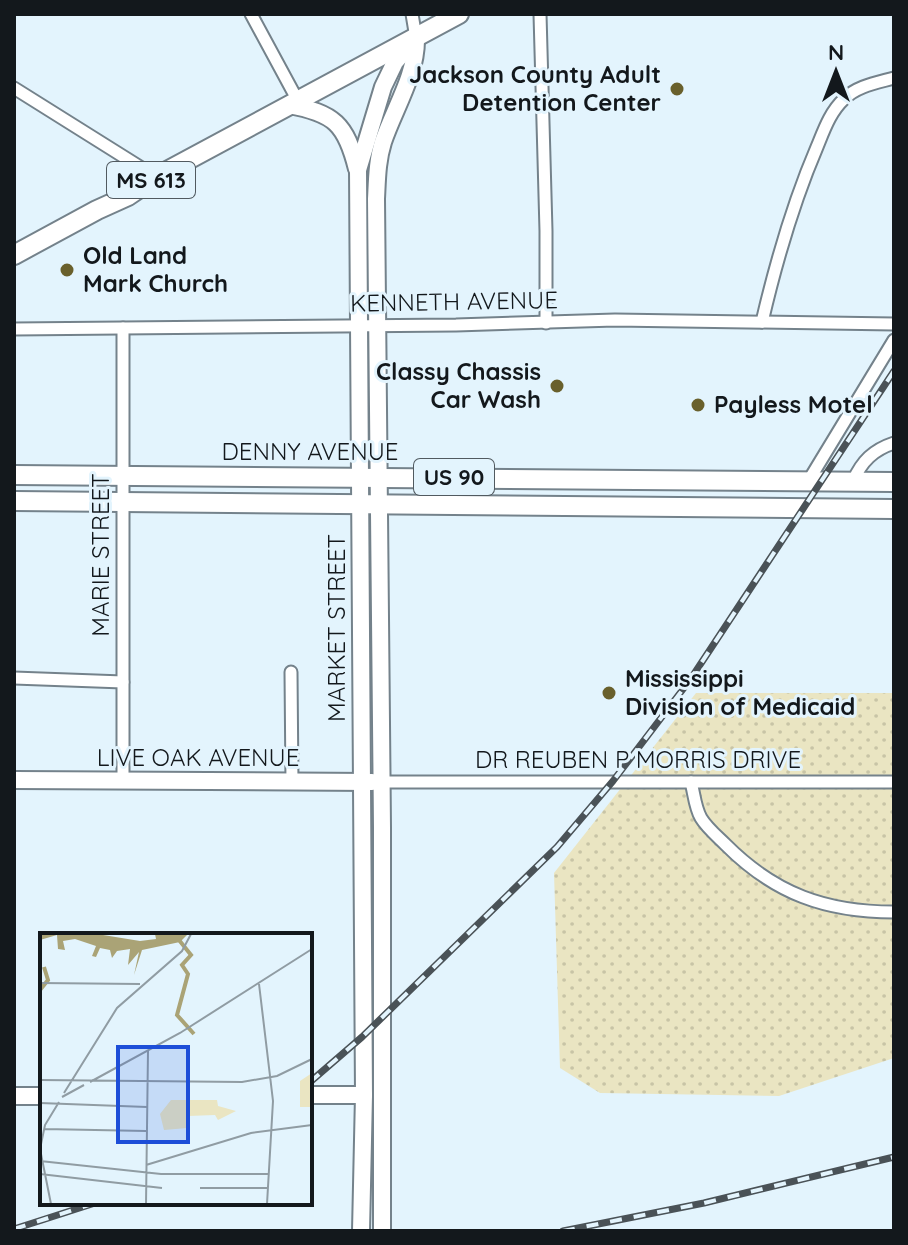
<svg xmlns="http://www.w3.org/2000/svg" width="908" height="1245" viewBox="0 0 908 1245" font-family="Quicksand,sans-serif">
	<style>
		.grass { fill: url(#grass-dots) }
		.lines { fill: none; stroke-linecap: round; stroke-linejoin: round }
		.street-casing { stroke: #74828b; stroke-width: 15 }
		.secondary-casing { stroke: #74828b; stroke-width: 20 }
		.primary-casing { stroke: #74828b; stroke-width: 22 }
		.street { stroke: #fff; stroke-width: 11 }
		.secondary { stroke: #fff; stroke-width: 16 }
		.primary { stroke: #fff; stroke-width: 18 }
		.rail-casing { stroke: #4a5257; stroke-width: 7 }
		.rail { stroke: #e3f4fd; stroke-width: 4; stroke-dasharray: 12; stroke-linecap: butt }
		.poi-dot { fill: #69602c; stroke: #e3f4fd; stroke-width: 3 }
		.labels { text-anchor: middle; stroke-width: 6; stroke-linejoin: round; paint-order: stroke }
		.shield { fill: #e3f4fd; stroke: #515a60; stroke-width: 2 }
		.shield-label { font-size: 22px; font-weight: bold; fill: #13181c }
		.poi-label { font-size: 24px; font-weight: bold; fill: #13181c; stroke: #e3f4fd; text-anchor: start }
		.street-label { font-size: 24px; fill: #13181c; stroke: #e3f4fd }
		.inset-river { fill: none; stroke: #aaa376; stroke-width: 4 }
		.inset-road { fill: none; stroke: #909ca3; stroke-width: 2 }
		.view { fill: #1d4ed8; fill-opacity: 0.15; stroke: #1d4ed8; stroke-width: 4 }
		.inset-edge { fill: none; stroke: #13181c; stroke-width: 4 }
	</style>
	<defs>
		<pattern id="grass-dots" width="8" height="8" patternUnits="userSpaceOnUse" patternTransform="scale(2)"><rect width="8" height="8" fill="#eae5c2"/><path d="M2 2h.1M6 6h.1" fill="none" stroke="#c8c4a6" stroke-width="1.8" stroke-linecap="round"/></pattern>
	</defs>
	<rect width="100%" height="100%" fill="#e3f4fd"/>
	<path class="grass" d="M696 693H894V1058L779 1096 600 1093 560 1068 554 873Z"/>
	<g class="lines">
		<g class="street-casing">
			<g id="street">
				<path d="M251 14 298 101"/>
				<path d="M412 14 416 38"/>
				<path d="M540 14 546 231V323"/>
				<path d="M14 88 156 177"/>
				<path d="M762 322C776 262 793 203 817 147 824 130 830 112 844 99 857 86 876 83 894 78"/>
				<path d="M123 328V781"/>
				<path d="M14 329 456 325 615 320 894 324"/>
				<path d="M809 480 894 340"/>
				<path d="M853 481C862 461 873 450 894 443"/>
				<path d="M291 672 292 783"/>
				<path d="M14 678 123 682"/>
				<path d="M381 782H894"/>
				<path d="M691 782C694 793 695 808 701 818 707 828 718 837 726 845 775 894 826 912 894 912"/>
			</g>
		</g>
		<g class="secondary-casing">
			<g id="secondary">
				<path d="M289 105C334 113 346 124 357 169"/>
				<path d="M14 780 372 782"/>
				<path d="M310 1095H364"/>
				<path d="M14 1096H42"/>
				<path d="M361 1231 364 1095 358 170 383 87 395 62 415 39"/>
				<path d="M382 1231V827L376 199C377 180 377 161 383 142 394 109 416 76 416 40"/>
			</g>
		</g>
		<g class="primary-casing">
			<g id="primary">
				<path d="M14 255 97 210 128 196 156 177 459 14"/>
				<path d="M14 475 894 482"/>
				<path d="M14 501 894 509"/>
			</g>
		</g>
		<use href="#street" class="street"/>
		<use href="#secondary" class="secondary"/>
		<use href="#primary" class="primary"/>
		<g class="rail-casing">
			<g id="rail">
				<path d="M310 1082 362 1037 557 847 613 781 690 680 894 371"/>
				<path d="M14 1229 95 1203"/>
				<path d="M563 1231 704 1203 894 1157"/>
			</g>
		</g>
		<use href="#rail" class="rail"/>
	</g>
	<g class="poi-dot">
		<circle cx="677" cy="89" r="8"/>
		<circle cx="67" cy="270" r="8"/>
		<circle cx="557" cy="386" r="8"/>
		<circle cx="698" cy="405" r="8"/>
		<circle cx="609" cy="693" r="8"/>
	</g>
	<g class="labels">
		<g class="shield">
			<rect x="107" y="162" width="88" height="36" rx="6"/>
			<rect x="414" y="459" width="80" height="36" rx="6"/>
		</g>
		<g class="shield-label">
			<text x="151" y="188">MS 613</text>
			<text x="454" y="485">US 90</text>
		</g>
		<g class="poi-label">
			<text x="661" y="83" text-anchor="end">Jackson County Adult<tspan x="661" dy="28">Detention Center</tspan></text>
			<text x="83" y="264">Old Land<tspan x="83" dy="28">Mark Church</tspan></text>
			<text x="541" y="380" text-anchor="end">Classy Chassis<tspan x="541" dy="28">Car Wash</tspan></text>
			<text x="714" y="413">Payless Motel</text>
			<text x="625" y="687">Mississippi<tspan x="625" dy="28">Division of Medicaid</tspan></text>
		</g>
		<g class="street-label">
			<text transform="translate(454 302) rotate(-1)" y="8">KENNETH AVENUE</text>
			<text x="310" y="460">DENNY AVENUE</text>
			<text transform="translate(101 555) rotate(-90)" y="8">MARIE STREET</text>
			<text transform="translate(337 628) rotate(-90)" y="8">MARKET STREET</text>
			<text x="198" y="766">LIVE OAK AVENUE</text>
			<text x="638" y="768">DR REUBEN P MORRIS DRIVE</text>
		</g>
	</g>
	<g transform="translate(40 933)">
		<rect width="272" height="272" fill="#e3f4fd"/>
		<path d="M131 167H177L178 173 196 178 178 187 175 182 148 183 147 195 124 197 120 181Z" fill="#eae5c2"/>
		<path d="M272 140V174H260V148Z" fill="#eae5c2"/>
		<path d="M0 1H57L100 8 116 6 115 1H148L140 9 102 17 94 42 99 19 88 32 90 16 77 18 72 25 70 17 60 15 56 24 52 23 56 13 35 6 23 8 25 17 18 16 17 2 0 7Z" fill="#aaa376"/>
		<path class="inset-river" d="M139 7 151 22 142 32 148 41 137 82 154 101M0 57 8 47 4 34"/>
		<path class="inset-road" d="M0 50 100 51M219 51 233 168 227 271M0 147 202 149 237 143 272 126M50 149 140 100 272 16M24 160 77 75 142 18 151 1M22 164 44 152M0 170 107 174M4 196 106 198M0 216 5 192 19 169M0 216 11 271M0 228 121 241H228M106 232 211 200 272 192M0 241 122 255M160 255H227M106 271 108 118"/>
		<path class="view" d="M78 114H148V209H78Z"/>
		<rect width="272" height="272" class="inset-edge"/>
	</g>
	<rect width="908" height="1245" fill="none" stroke="#13181c" stroke-width="32"/>
	<g transform="translate(836 72)" stroke="#e3f4fd" stroke-width="6" paint-order="stroke">
	<path d="M0-6L14 30L0 20L-14 30Z" fill="#13181c"/>
	<text y="-12" font-size="22" font-weight="bold" text-anchor="middle" fill="#13181c">N</text>
	</g>
</svg>
